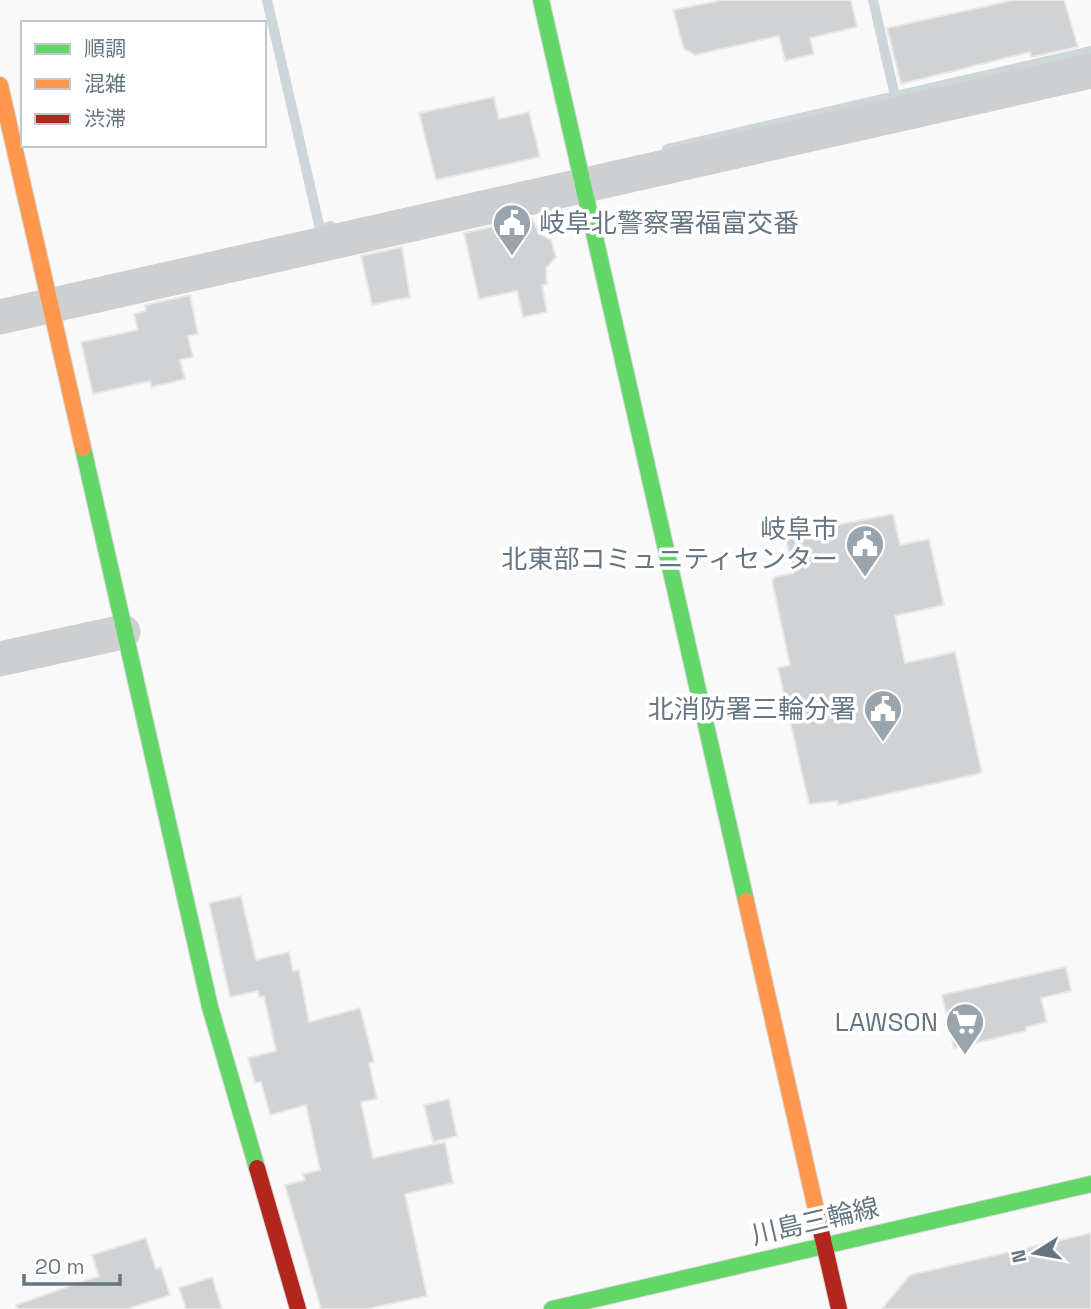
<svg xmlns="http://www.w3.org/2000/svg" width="1091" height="1309" viewBox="0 0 1091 1309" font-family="'Space Grotesk','Noto Sans JP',sans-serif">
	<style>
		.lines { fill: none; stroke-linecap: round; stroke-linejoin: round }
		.stream { stroke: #ced6d9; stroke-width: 10 }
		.building { fill: #d0d2d3; stroke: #e8e8e8; stroke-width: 2 }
		.fast-casing { stroke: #d5d6d7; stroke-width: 18 }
		.slow-casing { stroke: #d5d6d7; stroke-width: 18 }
		.jam-casing { stroke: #d5d6d7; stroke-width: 18 }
		.street { stroke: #cecfd0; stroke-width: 35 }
		.fast { stroke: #63d668; stroke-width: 16 }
		.slow { stroke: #ff974d; stroke-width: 16 }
		.jam { stroke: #b3261e; stroke-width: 16 }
		.labels { text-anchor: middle; stroke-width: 7; stroke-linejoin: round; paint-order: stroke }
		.poi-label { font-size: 26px; fill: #657683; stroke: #fff; text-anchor: end }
		.street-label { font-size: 26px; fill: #657683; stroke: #fff }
	</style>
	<rect width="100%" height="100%" fill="#f9f9f9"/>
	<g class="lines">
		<g class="stream">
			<path d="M267 0 320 229 331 226"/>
			<path d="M873 0 895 96 1091 51"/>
			<path d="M667 149 895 96"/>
		</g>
	</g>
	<g class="building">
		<path d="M722 0H851L857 27 810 38 814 54 785 61 779 36 695 55 684 49 673 10Z"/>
		<path d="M1014 0H1064L1078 47 1031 57 1030 52 901 84 887 28Z"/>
		<path d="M494 97 499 119 529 112 540 157 436 180 419 113Z"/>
		<path d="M532 218 539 233 551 240 556 257 546 268 547 284 542 285 547 312 523 317 517 291 479 299 464 233Z"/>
		<path d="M402 247 410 297 372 305 361 256Z"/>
		<path d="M190 295 198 334 188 336 193 357 180 360 185 379 152 387 150 381 93 394 81 342 138 330 134 314 146 311 145 305Z"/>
		<path d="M893 514 900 545 929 539 944 605 895 616 905 663 955 652 982 773 838 805 837 801 809 804 778 668 790 665 772 581 775 577 793 573 785 535Z"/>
		<path d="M241 896 256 960 289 952 293 971 299 970 309 1022 360 1008 374 1062 369 1063 377 1099 361 1102 373 1158 445 1142 453 1183 405 1194 427 1296 367 1309H321L285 1185 305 1180 303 1174 320 1170 306 1105 270 1115 261 1082 255 1083 248 1058 276 1051 264 996 259 997 258 991 230 997 209 903Z"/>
		<path d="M1066 967 1071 991 1041 998 1047 1022 1026 1027V1031L954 1048 942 995Z"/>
		<path d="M449 1099 457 1136 433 1142 424 1105Z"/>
		<path d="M1091 1233V1309H882L910 1275Z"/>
		<path d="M146 1238 156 1269 161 1267 170 1295 127 1309H17L16 1305 99 1276 92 1255Z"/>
		<path d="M212 1277 222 1309H186L179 1288Z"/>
	</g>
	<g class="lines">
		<g class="fast-casing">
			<g id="fast">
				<path d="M541 0 746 901"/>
				<path d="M83 448 210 1007 257 1168"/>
				<path d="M552 1309 1091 1184"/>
			</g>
		</g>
		<g class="slow-casing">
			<g id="slow">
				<path d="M0 85 83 448"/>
				<path d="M746 901 818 1218"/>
			</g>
		</g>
		<g class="jam-casing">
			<g id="jam">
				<path d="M257 1168 298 1309"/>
				<path d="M818 1218 839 1309"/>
			</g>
		</g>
		<g class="street">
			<path d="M0 317 1091 71"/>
			<path d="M0 659 123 632"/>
		</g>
		<use href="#fast" class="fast"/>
		<use href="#slow" class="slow"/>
		<use href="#jam" class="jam"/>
	</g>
	<defs>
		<g id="civic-pin" transform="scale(2.0125)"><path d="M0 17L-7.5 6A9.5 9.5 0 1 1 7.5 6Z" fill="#99a4ac" stroke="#fff"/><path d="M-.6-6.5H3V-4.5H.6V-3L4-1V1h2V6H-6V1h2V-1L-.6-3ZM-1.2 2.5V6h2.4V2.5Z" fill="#fff"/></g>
		<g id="supermarket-pin" transform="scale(2.0125)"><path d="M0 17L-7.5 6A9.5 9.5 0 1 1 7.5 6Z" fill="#99a4ac" stroke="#fff"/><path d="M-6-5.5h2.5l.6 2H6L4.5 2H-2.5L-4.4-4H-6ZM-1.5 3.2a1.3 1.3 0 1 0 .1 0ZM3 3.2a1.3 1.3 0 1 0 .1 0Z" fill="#fff"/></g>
	</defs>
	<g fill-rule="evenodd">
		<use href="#civic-pin" x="512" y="223"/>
		<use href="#civic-pin" x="865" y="544"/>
		<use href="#civic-pin" x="883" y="709"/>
		<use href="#supermarket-pin" x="965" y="1022"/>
	</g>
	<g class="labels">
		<g class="poi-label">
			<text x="539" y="232" text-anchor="start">岐阜北警察署福富交番</text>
			<text x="838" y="538">岐阜市<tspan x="838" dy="30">北東部コミュニティセンター</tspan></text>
			<text x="856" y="718">北消防署三輪分署</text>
			<text x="938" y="1031">LAWSON</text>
		</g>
		<g class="street-label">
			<text transform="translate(815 1221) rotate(-13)" y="9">川島三輪線</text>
		</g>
	</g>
	<rect x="21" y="21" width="245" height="126" fill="#ffffff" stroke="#c1c8cd" stroke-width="2"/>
	<rect x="35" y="44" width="35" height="10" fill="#63d668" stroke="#c1c8cd" stroke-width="2"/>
	<text x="84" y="56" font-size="21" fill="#657683">順調</text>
	<rect x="35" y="79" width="35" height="10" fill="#ff974d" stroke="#c1c8cd" stroke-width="2"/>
	<text x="84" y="91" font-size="21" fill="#657683">混雑</text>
	<rect x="35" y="114" width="35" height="10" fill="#b3261e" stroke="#c1c8cd" stroke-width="2"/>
	<text x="84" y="126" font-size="21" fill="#657683">渋滞</text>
	<g transform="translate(1035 1253) rotate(259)" stroke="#ffffff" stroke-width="5" paint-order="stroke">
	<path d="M0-5L12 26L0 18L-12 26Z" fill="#657683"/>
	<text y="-10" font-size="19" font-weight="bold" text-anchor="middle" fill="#657683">N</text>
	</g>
	<path d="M24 1274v10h96v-10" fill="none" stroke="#657683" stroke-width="3.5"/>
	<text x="35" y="1274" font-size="21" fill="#657683" stroke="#ffffff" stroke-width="5" paint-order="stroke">20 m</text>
</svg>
